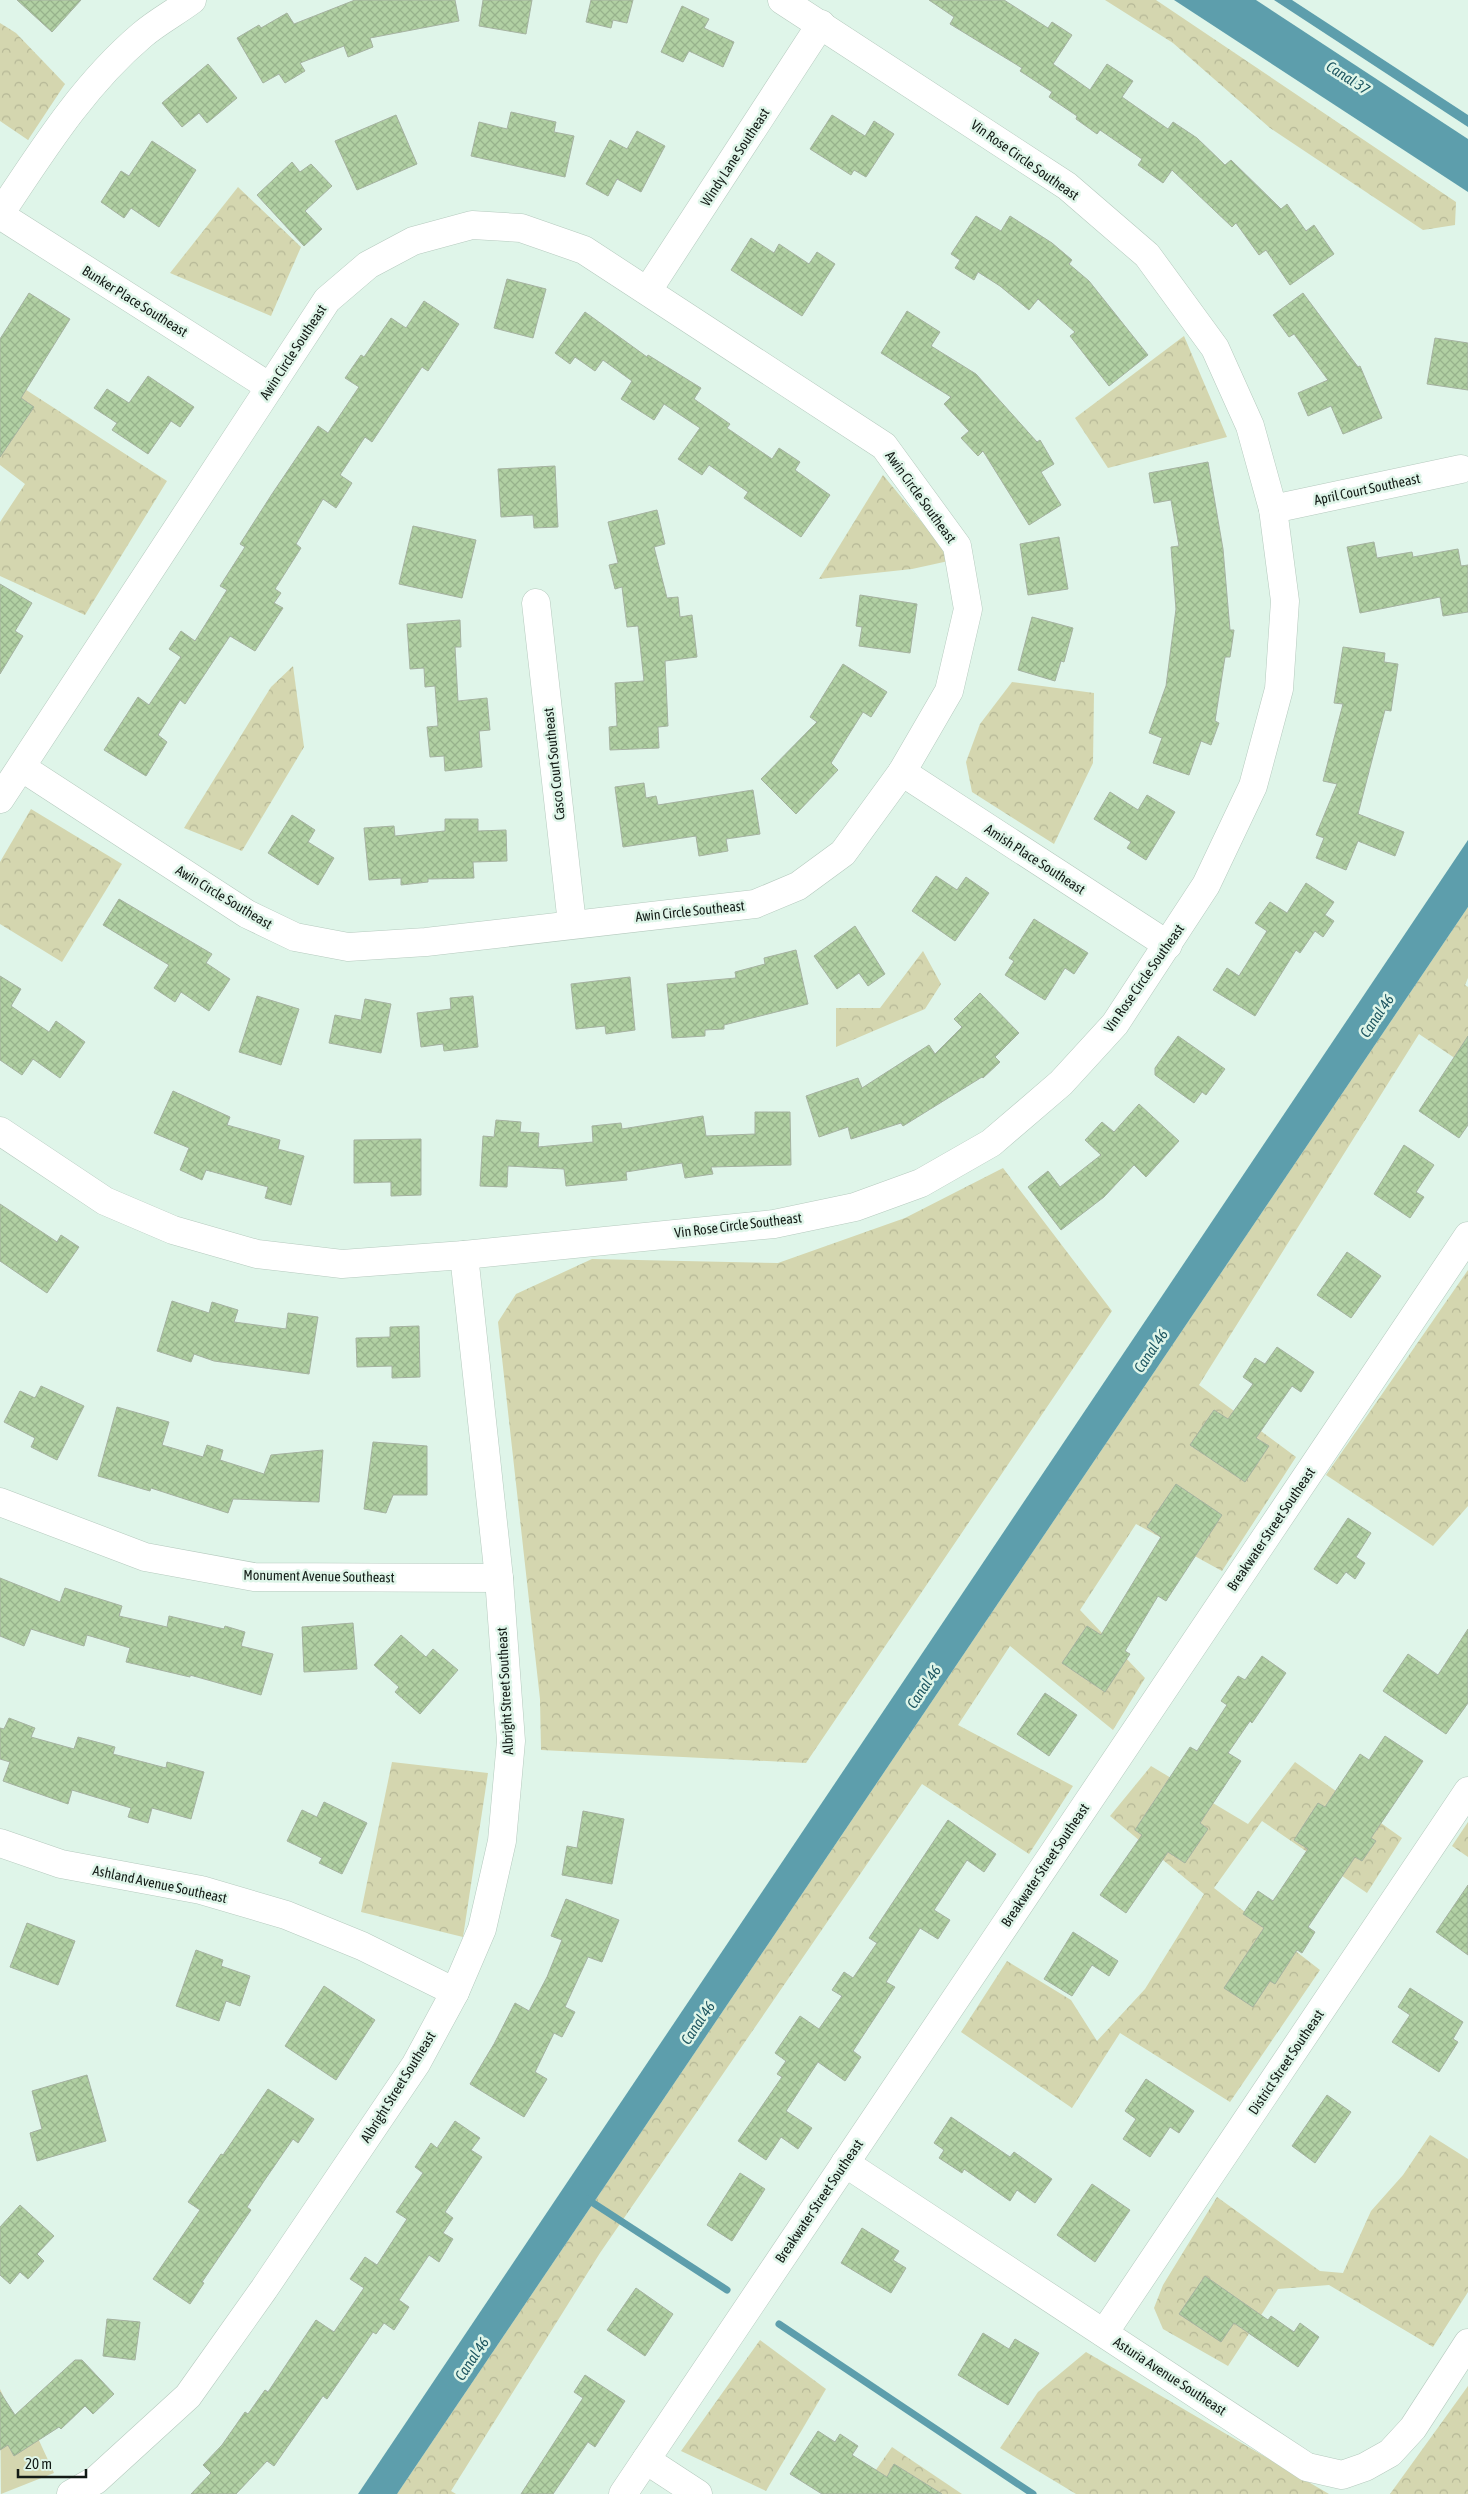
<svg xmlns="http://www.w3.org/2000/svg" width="1468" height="2494" viewBox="0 0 1468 2494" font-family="'Asap Condensed',sans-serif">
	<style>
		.green { fill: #d4d6af }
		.forest { fill: url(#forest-crowns) }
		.water { fill: #5d9eac }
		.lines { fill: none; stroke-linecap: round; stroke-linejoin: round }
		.stream { stroke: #5d9eac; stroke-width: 7 }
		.building { fill: url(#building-cross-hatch); stroke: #a5b2a0 }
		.minor-casing { stroke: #b5cabe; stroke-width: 29 }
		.minor { stroke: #fff; stroke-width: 28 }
		.labels { text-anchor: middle; stroke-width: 5; stroke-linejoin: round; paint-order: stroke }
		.street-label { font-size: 14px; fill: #131b16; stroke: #dff5e9 }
		.water-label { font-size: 15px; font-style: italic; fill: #1d5560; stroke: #dff5e9 }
	</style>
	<defs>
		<pattern id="forest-crowns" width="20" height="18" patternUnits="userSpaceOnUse" patternTransform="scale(1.25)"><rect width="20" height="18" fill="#d4d6af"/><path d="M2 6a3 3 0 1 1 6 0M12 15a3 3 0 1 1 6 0" fill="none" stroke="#b5b796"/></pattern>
		<pattern id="building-cross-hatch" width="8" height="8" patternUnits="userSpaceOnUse" patternTransform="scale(1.25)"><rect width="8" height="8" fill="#b1d0a3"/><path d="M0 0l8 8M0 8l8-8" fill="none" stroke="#97b28c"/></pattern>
	</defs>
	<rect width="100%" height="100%" fill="#dff5e9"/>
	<path class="green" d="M0 2389 12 2414 36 2434 54 2473 1 2494Z"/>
	<g class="forest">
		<path d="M1105 0H1156L1456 202 1455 225 1423 230 1270 128 1173 43Z"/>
		<path d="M0 23 16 33 65 84 28 140 0 121Z"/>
		<path d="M238 187 301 247 271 316 170 273Z"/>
		<path d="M1184 336 1227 437 1108 468 1075 418Z"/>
		<path d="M0 373 167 481 85 615 0 576V522L25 484 0 465Z"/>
		<path d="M883 475 953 560 912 569 819 579Z"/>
		<path d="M293 666 304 747 242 851 184 828 271 687Z"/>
		<path d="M1012 682 1094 693 1093 763 1054 844 972 792 966 762 980 724Z"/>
		<path d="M31 809 122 864 62 962 0 924V862Z"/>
		<path d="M1468 907V978L1465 985 1468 987V1067L1419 1034 1199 1385 1296 1457 1222 1571 1136 1524 1080 1610 1145 1678 1113 1730 1010 1646 958 1725 1073 1786 1029 1854 922 1784 600 2253 451 2491 456 2494H397Z"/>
		<path d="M923 951 941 984 925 1009 836 1047V1008H880Z"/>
		<path d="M1003 1168 1112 1311 806 1763 541 1750 540 1699 498 1322 516 1294 592 1259 778 1263 905 1218Z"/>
		<path d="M1468 1270V1506L1433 1546 1326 1475Z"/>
		<path d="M392 1762 488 1773 463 1937 361 1912Z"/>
		<path d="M1295 1762 1402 1838 1367 1893 1262 1821 1214 1888 1320 1970 1230 2102 1120 2033 1072 2108 961 2032 1007 1961 1071 2000 1097 2041 1145 1989 1204 1894 1110 1816 1151 1766 1248 1824Z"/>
		<path d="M1468 1822V1857L1452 1846Z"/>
		<path d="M1430 2135 1468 2159V2292L1433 2347 1329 2285 1278 2289 1228 2366 1163 2329 1154 2308 1163 2285 1217 2197 1320 2271 1343 2273 1371 2211 1403 2175Z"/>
		<path d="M760 2340 826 2389 766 2491 681 2451Z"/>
		<path d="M1086 2352 1329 2494H1076L1000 2448 1038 2392Z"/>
		<path d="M1468 2386V2494H1390Z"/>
		<path d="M892 2447 962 2494H859Z"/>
	</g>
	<g class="water">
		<path d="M1174 0H1256L1468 139V192Z"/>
		<path d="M1274 0H1292L1468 115V127Z"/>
		<path d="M1468 840V907L397 2494H358Z"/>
	</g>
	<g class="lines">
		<g class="stream">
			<path d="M587 2199 727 2290"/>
			<path d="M779 2324 1033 2494"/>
		</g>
	</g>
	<g class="building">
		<path d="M17 0H81L52 32Z"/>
		<path d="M355 0H455L459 21 370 38 373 47 348 57 344 46 300 63 305 71 285 83 279 74 263 83 237 38 259 25 261 28 287 13 294 24Z"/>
		<path d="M483 0H532L526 34 479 26Z"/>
		<path d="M591 0H633L627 23 613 20 611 28 586 22Z"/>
		<path d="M929 0H1004L1048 28 1052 22 1072 35 1053 64 1090 90 1107 64 1133 81 1122 97 1168 129 1173 122 1197 138 1225 165 1231 160 1281 209 1287 204 1306 231 1314 225 1334 254 1290 285 1266 250 1259 255 1236 223 1232 227 1172 170 1163 183 1138 165 1142 159 1100 130 1097 134 1076 119 1077 116 1049 97 1052 92 1020 71 1022 68 950 24 954 17Z"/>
		<path d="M682 6 709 19 704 28 734 42 723 67 689 51 683 62 661 52Z"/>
		<path d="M208 64 237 98 207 123 199 113 182 127 162 103Z"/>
		<path d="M511 112 556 122 554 132 574 136 565 177 471 156 479 122 507 129Z"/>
		<path d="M396 115 417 164 357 190 335 141Z"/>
		<path d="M832 115 865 136 874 121 894 134 866 177 854 170 851 175 810 149Z"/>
		<path d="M637 131 665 146 641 192 617 179 608 196 586 184 610 140 627 149Z"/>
		<path d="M152 141 196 170 159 227 131 208 124 218 101 202 121 171 129 176Z"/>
		<path d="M292 162 300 172 311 164 332 186 305 211 322 229 304 246 257 195Z"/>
		<path d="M976 216 1001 231 1010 216 1052 243 1072 260 1069 264 1089 281 1148 355 1109 386 1070 336 1075 332 1038 299 1029 310 1000 286 978 272 974 280 955 268 960 260 951 254Z"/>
		<path d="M751 238 774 253 779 244 809 264 817 252 835 264 802 316 731 270Z"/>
		<path d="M507 279 546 289 533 338 494 328Z"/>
		<path d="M29 293 70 319 21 398 34 407 0 457V339Z"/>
		<path d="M1303 293 1358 367 1360 366 1382 418 1343 434 1331 406 1308 416 1298 393 1328 380 1294 334 1289 337 1273 315Z"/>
		<path d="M424 301 459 324 428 371 422 367 372 442 365 437 340 475 352 483 336 508 323 499 296 544 301 548 275 589 281 593 274 603 283 608 255 651 230 636 185 704 180 700 158 735 167 742 146 776 104 750 138 697 149 705 181 657 169 649 181 631 195 641 227 590 220 586 245 547 240 544 272 494 318 426 328 433 359 387 345 378 361 355 364 357 391 318 406 328Z"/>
		<path d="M907 311 940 332 931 346 976 374 1037 442 1040 440 1054 464 1041 472 1061 505 1029 525 983 451 978 456 961 438 969 431 944 404 951 397 881 353Z"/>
		<path d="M585 312 647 357 648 355 701 388 694 399 730 424 727 428 772 459 779 448 800 462 795 470 830 495 801 537 744 498 748 492 709 465 702 475 678 459 700 428 664 404 654 420 621 399 632 381 603 360 595 371 575 357 570 364 555 353Z"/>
		<path d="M1435 338 1468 343V390L1427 384Z"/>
		<path d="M148 376 194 407 180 427 171 421 148 454 112 430 117 423 94 408 107 389 129 403Z"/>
		<path d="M1208 462 1223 549 1230 630H1234L1230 657H1225L1215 721 1219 723 1211 745 1201 741 1189 775 1153 763 1162 738 1149 733 1166 686 1176 609 1171 547 1179 546 1171 500 1154 503 1149 473Z"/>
		<path d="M555 466 558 527 534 528 533 515 501 517 498 469Z"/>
		<path d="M657 510 665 544 654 547 667 598 678 597 680 617 692 615 697 657 665 661 668 726 658 727 659 748 610 750 609 727 617 726 615 683 644 681 638 626 627 627 622 587 615 589 609 565 618 563 608 522Z"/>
		<path d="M413 526 476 540 462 598 399 584Z"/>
		<path d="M1059 537 1068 589 1028 595 1020 544Z"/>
		<path d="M1374 542 1377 558 1412 552 1413 557 1458 549 1461 566 1468 565V612L1443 616 1440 597 1360 613 1347 547Z"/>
		<path d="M0 584 32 603 15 631 23 636 0 674Z"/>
		<path d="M860 595 917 604 910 653 859 646 862 627 856 626Z"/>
		<path d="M1032 617 1073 628 1064 662 1061 661 1055 681 1018 670Z"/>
		<path d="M460 620 461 647H455L458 701 487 698 490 730 479 731 482 767 445 771 444 756 430 757 427 727 438 726 435 686 425 687 424 668 410 669 407 624Z"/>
		<path d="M1343 647 1385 653 1384 662 1398 664 1391 711 1385 710 1358 814 1404 832 1395 856 1358 841 1346 870 1316 858 1324 838 1316 835 1337 784 1323 781 1343 704 1334 703Z"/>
		<path d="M843 664 887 692 871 717 863 712 831 763 838 770 796 814 761 779 817 722 810 717Z"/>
		<path d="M644 783 646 798 656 796 658 805 753 790 760 834 726 839 728 851 699 856 696 836 623 847 615 787Z"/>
		<path d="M1110 792 1138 810 1147 795 1175 812 1146 860 1127 848 1131 842 1094 819Z"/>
		<path d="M292 815 315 830 308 842 334 858 318 885 268 853Z"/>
		<path d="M445 819H478V831L506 830 507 861 473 862 474 878 428 879V882L401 885V878L369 880 364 828 394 826 395 836 445 831Z"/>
		<path d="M936 876 957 890 966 877 989 893 955 941 912 911Z"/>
		<path d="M1306 883 1334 902 1325 915 1334 921 1323 937 1315 931 1300 953 1296 950 1255 1016 1213 990 1227 968 1239 976 1267 931 1255 923 1270 902 1287 913Z"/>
		<path d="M119 899 212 954 206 963 230 979 209 1011 181 992 175 1002 154 988 169 965 103 925Z"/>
		<path d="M1034 919 1088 953 1074 974 1065 968 1045 1000 1005 975 1014 961 1009 958Z"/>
		<path d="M855 926 885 974 868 986 859 973 837 989 814 956Z"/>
		<path d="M796 950 808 1004 724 1025V1029L705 1030V1036L672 1038 667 984 736 978 735 972 765 964 764 958Z"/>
		<path d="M0 976 21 989 11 1006 49 1032 56 1021 85 1042 60 1078 33 1059 22 1075 0 1060Z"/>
		<path d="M630 977 635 1030 606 1034 605 1026 576 1029 571 984Z"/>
		<path d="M980 993 1019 1033 995 1057 1000 1062 983 1078 982 1077 903 1126 901 1123 851 1139 848 1127 819 1137 806 1096 858 1078 862 1088 929 1045 935 1054 962 1027 954 1019Z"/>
		<path d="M257 996 299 1009 281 1065 239 1052Z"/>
		<path d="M473 996 478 1047 444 1051 443 1044 421 1047 417 1013 451 1009 450 998Z"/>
		<path d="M365 999 391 1004 381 1053 329 1043 335 1015 361 1020Z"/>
		<path d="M1178 1036 1225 1069 1206 1095 1202 1092 1194 1103 1155 1075V1068Z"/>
		<path d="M1468 1036V1125L1459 1138 1419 1111Z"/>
		<path d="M173 1091 230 1117 227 1125 280 1140 278 1149 304 1156 291 1205 265 1198 268 1187 206 1170 202 1180 180 1170 189 1148 154 1133Z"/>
		<path d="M1139 1104 1179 1141 1146 1177 1134 1165 1104 1197 1061 1230 1028 1187 1048 1171 1060 1187 1101 1155 1085 1140 1102 1122 1114 1132Z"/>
		<path d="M755 1112H790L791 1165 711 1167 713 1174 685 1178 682 1163 626 1172 627 1180 566 1186 564 1169 508 1166 507 1187 480 1186 483 1136 494 1137 496 1120 521 1122 520 1132 539 1133 538 1147 593 1142 592 1126 621 1123 622 1129 703 1116 706 1136 755 1134Z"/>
		<path d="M421 1139V1195L391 1196V1182L354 1183V1140Z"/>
		<path d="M1404 1145 1434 1165 1416 1192 1424 1197 1410 1218 1374 1194Z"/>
		<path d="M0 1204 57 1242 61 1235 79 1247 47 1293 0 1261Z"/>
		<path d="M1347 1252 1381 1276 1351 1318 1317 1295Z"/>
		<path d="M172 1301 209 1313 212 1302 238 1310 234 1322 286 1329 288 1313 318 1317 309 1374 214 1361 194 1354 191 1362 157 1351Z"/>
		<path d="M419 1326 420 1377 392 1378V1366L357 1367 356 1338 390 1337V1327Z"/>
		<path d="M1277 1347 1314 1372 1301 1392 1292 1386 1256 1438 1269 1446 1245 1482 1190 1445 1214 1410 1228 1419 1253 1384 1243 1377 1255 1358 1265 1364Z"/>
		<path d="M41 1386 84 1406 57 1460 31 1447 35 1438 4 1422 20 1391 35 1398Z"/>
		<path d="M117 1407 169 1422 162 1445 203 1457 207 1445 223 1450 220 1460 264 1474 271 1455 323 1450 319 1502 233 1499 228 1513 151 1488 150 1491 98 1476Z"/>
		<path d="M373 1442 427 1446V1495H393L386 1513 364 1509Z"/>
		<path d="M1176 1484 1222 1515 1166 1601 1158 1596 1125 1651 1130 1654 1105 1692 1062 1663 1087 1626 1101 1635 1161 1537 1147 1527Z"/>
		<path d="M1348 1518 1371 1533 1356 1557 1365 1563 1355 1579 1346 1572 1337 1584 1314 1569Z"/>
		<path d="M0 1578 60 1602 65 1588 122 1606 119 1616 167 1627 169 1616 224 1629 225 1626 245 1632 241 1646 273 1654 261 1695 190 1675V1677L126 1662 130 1648 87 1635 84 1646 31 1629 24 1646 0 1636Z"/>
		<path d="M353 1623 357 1669 304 1672 302 1627Z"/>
		<path d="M1468 1629V1703L1446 1734 1383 1691 1408 1654 1438 1675Z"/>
		<path d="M401 1635 426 1657 433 1649 458 1670 420 1714 395 1692 399 1687 374 1665Z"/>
		<path d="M1262 1656 1286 1673 1252 1723 1250 1721 1228 1753 1241 1761 1200 1823 1208 1829 1185 1863 1168 1852 1126 1913 1100 1895 1142 1835 1135 1830 1190 1747 1197 1751 1227 1705 1221 1701 1238 1676 1245 1680Z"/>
		<path d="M1045 1693 1077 1715 1049 1756 1017 1734Z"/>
		<path d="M9 1718 35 1728 31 1737 74 1749 78 1737 115 1747 113 1754 166 1768 167 1762 204 1772 191 1819 152 1808 148 1823 128 1817 131 1808 72 1790 68 1804 3 1781 10 1762 0 1759V1728L4 1729Z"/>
		<path d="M1385 1736 1423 1761 1371 1838 1376 1841 1362 1861 1355 1857 1308 1927 1315 1932 1302 1953 1297 1950 1275 1984 1270 1981 1253 2007 1224 1988 1264 1928 1243 1914 1258 1891 1273 1901 1308 1849 1294 1840 1318 1803 1325 1807 1360 1754 1369 1760Z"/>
		<path d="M324 1802 367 1823 342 1874 319 1863 322 1858 287 1841 302 1810 317 1817Z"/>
		<path d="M583 1811 624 1819 612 1884 562 1875 567 1846 577 1848Z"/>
		<path d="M948 1820 996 1854 984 1872 967 1860 934 1910 950 1920 938 1939 920 1928 886 1982 895 1987 853 2051 861 2057 845 2081 818 2062 786 2111 812 2128 798 2149 781 2137 766 2160 738 2141 782 2077 777 2074 786 2061 775 2053 800 2016 819 2029 842 1996 832 1990 844 1972 853 1978 877 1943 869 1938Z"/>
		<path d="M1468 1885V1955L1436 1932Z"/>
		<path d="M566 1899 619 1920 602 1962 588 1957 565 2007 575 2012 562 2037 554 2033 535 2072 547 2079 524 2117 470 2084 494 2044 515 2003 529 2011 547 1977 562 1940 551 1936Z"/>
		<path d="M27 1923 75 1941 58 1985 10 1967Z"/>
		<path d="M1073 1932 1118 1961 1109 1976 1092 1965 1072 1996 1044 1979Z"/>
		<path d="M196 1950 223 1960 221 1966 250 1976 240 2006 226 2001 219 2021 176 2006Z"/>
		<path d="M324 1986 375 2020 336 2080 285 2046Z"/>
		<path d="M1410 1988 1463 2022 1453 2039 1458 2042 1439 2072 1392 2042 1410 2015 1398 2007Z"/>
		<path d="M87 2075 106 2141 37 2161 30 2133 42 2129 32 2091Z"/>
		<path d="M1146 2079 1194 2111 1179 2133 1170 2127 1150 2157 1123 2139 1136 2119 1125 2111Z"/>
		<path d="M268 2089 314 2119 298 2143 293 2139 264 2181 247 2207 251 2210 202 2282 204 2283 190 2304 153 2279 200 2210 188 2202 221 2154 223 2155Z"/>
		<path d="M1327 2095 1351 2112 1315 2163 1292 2146Z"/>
		<path d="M951 2117 1010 2157 1014 2152 1052 2179 1035 2203 1017 2190 1010 2201 964 2169 962 2173 939 2158 944 2150 934 2143Z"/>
		<path d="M455 2121 480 2138 471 2150 482 2157 445 2212 453 2218 443 2233 453 2239 439 2262 429 2255 399 2300 409 2307 394 2330 384 2323 376 2334 373 2332 327 2399 323 2396 274 2466 267 2461 236 2494H191L211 2473 203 2465 222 2445 245 2412 248 2414 265 2390 268 2392 316 2320 334 2332 364 2288 350 2279 365 2257 377 2265 407 2219 396 2212 423 2173 415 2167 431 2143 437 2148Z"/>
		<path d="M740 2173 765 2189 732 2241 707 2225Z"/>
		<path d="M1092 2184 1130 2210 1095 2262 1057 2235Z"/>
		<path d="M20 2205 54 2236 37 2254 44 2261 28 2279 20 2272 10 2284 0 2275V2227Z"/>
		<path d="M862 2228 899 2251 893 2260 906 2268 891 2293 841 2263Z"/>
		<path d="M1205 2276 1268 2320 1271 2316 1294 2332 1300 2323 1319 2337 1298 2367 1234 2323 1221 2342 1179 2314Z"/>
		<path d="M636 2288 673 2314 645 2356 607 2330Z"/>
		<path d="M107 2319 140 2322 135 2360 103 2356Z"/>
		<path d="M983 2333 1009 2349 1015 2339 1039 2353 1008 2405 958 2375Z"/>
		<path d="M75 2360H82L114 2394 93 2414 85 2406 61 2429 59 2427 14 2456 8 2445 0 2450V2392L15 2415Z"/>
		<path d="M585 2375 625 2401 595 2447 588 2442 553 2494H521L583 2398 574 2392Z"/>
		<path d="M818 2431 835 2442 840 2434 858 2446 852 2455 887 2477 894 2464 942 2494H822L790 2474Z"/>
	</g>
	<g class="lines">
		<g class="minor-casing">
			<g id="minor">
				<path d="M0 214C42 151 83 85 142 35 157 22 176 12 192 0"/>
				<path d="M0 215 270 387"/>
				<path d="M648 290 821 24"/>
				<path d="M1273 509 1461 469"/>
				<path d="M536 603 572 924"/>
				<path d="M902 772 1168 945"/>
				<path d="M0 799 21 767 327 300 368 265 413 241 472 225 521 228 584 250 884 446 957 546 968 609 949 691 902 772 843 853 798 886 755 904 426 942 348 947 295 937 247 914 21 767"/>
				<path d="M0 1131 105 1201 173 1230 257 1254 342 1264 464 1255 774 1224 855 1207 921 1183 991 1143 1061 1083 1115 1024 1206 885 1253 786 1279 689 1285 601 1273 509 1250 426 1215 348 1147 255 1067 186 782 0"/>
				<path d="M0 1502 145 1557 254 1577 499 1578"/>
				<path d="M0 1843 61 1864 201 1890 286 1915 362 1946 455 1992"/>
				<path d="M845 2163 1307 2467 1342 2475 1365 2467 1390 2453 1413 2428 1468 2343"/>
				<path d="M1104 2333 1468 1791"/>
				<path d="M646 2460 698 2494"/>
				<path d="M71 2494 96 2480 188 2396 264 2289 416 2064 455 1992 482 1929 502 1841 511 1741 499 1578 464 1255"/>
				<path d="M623 2494 1468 1236"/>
			</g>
		</g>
		<use href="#minor" class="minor"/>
	</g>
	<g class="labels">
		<g class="street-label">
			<text transform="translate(735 157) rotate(-57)" y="5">Windy Lane Southeast</text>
			<text transform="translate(1025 160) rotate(35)" y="5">Vin Rose Circle Southeast</text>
			<text transform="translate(135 301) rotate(32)" y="5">Bunker Place Southeast</text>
			<text transform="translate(293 352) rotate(-57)" y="5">Awin Circle Southeast</text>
			<text transform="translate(1367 489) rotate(-12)" y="5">April Court Southeast</text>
			<text transform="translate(921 497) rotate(54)" y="5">Awin Circle Southeast</text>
			<text transform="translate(554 764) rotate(-96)" y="5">Casco Court Southeast</text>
			<text transform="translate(1035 859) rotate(33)" y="5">Amish Place Southeast</text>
			<text transform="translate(224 897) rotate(31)" y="5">Awin Circle Southeast</text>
			<text transform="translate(690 911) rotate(-6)" y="5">Awin Circle Southeast</text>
			<text transform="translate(1144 978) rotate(-55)" y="5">Vin Rose Circle Southeast</text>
			<text transform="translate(738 1225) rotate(-7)" y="5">Vin Rose Circle Southeast</text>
			<text transform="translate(1271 1529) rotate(-56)" y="5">Breakwater Street Southeast</text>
			<text transform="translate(319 1576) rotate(1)" y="5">Monument Avenue Southeast</text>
			<text transform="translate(505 1691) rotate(-93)" y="5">Albright Street Southeast</text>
			<text transform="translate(1045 1865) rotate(-56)" y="5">Breakwater Street Southeast</text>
			<text transform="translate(160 1884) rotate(12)" y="5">Ashland Avenue Southeast</text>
			<text transform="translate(1286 2062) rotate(-56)" y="5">District Street Southeast</text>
			<text transform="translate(398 2087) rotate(-58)" y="5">Albright Street Southeast</text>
			<text transform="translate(819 2201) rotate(-56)" y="5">Breakwater Street Southeast</text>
			<text transform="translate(1170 2376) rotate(33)" y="5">Asturia Avenue Southeast</text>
		</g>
		<g class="water-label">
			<text transform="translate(1348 78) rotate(33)" y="5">Canal 37</text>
			<text transform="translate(1377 1016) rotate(-56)" y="5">Canal 46</text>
			<text transform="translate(1151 1351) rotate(-56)" y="5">Canal 46</text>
			<text transform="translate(924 1687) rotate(-56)" y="5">Canal 46</text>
			<text transform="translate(698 2023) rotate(-56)" y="5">Canal 46</text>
			<text transform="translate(472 2359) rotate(-56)" y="5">Canal 46</text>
		</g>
	</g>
	<path d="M18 2469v8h68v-8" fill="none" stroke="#131b16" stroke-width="2.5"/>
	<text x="25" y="2469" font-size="15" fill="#131b16" stroke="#dff5e9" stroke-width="4" paint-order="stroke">20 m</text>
</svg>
